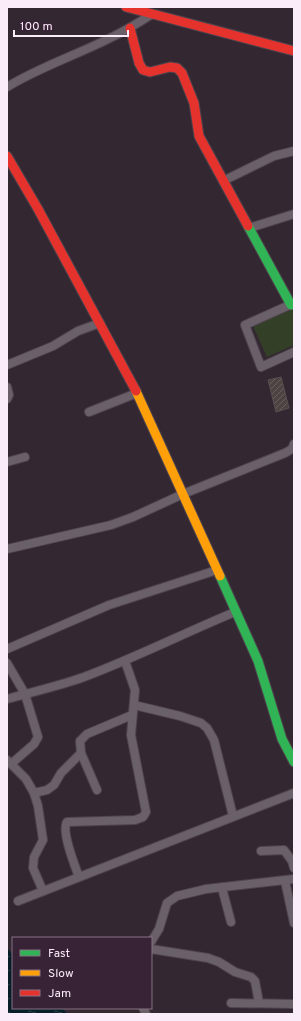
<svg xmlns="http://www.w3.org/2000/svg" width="301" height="1021" viewBox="0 0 301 1021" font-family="Overpass,sans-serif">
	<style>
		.park { fill: #333f26 }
		.water { fill: url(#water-ripples) }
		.building { fill: url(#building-hatch); stroke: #584f51 }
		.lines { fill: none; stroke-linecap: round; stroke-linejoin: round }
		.street-casing { stroke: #4f444e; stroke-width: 10 }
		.fast-casing { stroke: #4f444e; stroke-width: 11 }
		.slow-casing { stroke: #4f444e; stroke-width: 11 }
		.jam-casing { stroke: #4f444e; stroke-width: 11 }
		.street { stroke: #6a6069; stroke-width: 8 }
		.fast { stroke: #30b455; stroke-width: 9 }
		.slow { stroke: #ff9f0a; stroke-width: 9 }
		.jam { stroke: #e5322d; stroke-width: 9 }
	</style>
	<defs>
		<pattern id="water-ripples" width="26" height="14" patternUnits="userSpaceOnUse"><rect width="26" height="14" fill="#071e28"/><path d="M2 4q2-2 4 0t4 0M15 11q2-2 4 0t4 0" fill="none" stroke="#2c3f48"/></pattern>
		<pattern id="building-hatch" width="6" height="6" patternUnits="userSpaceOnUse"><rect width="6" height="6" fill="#4d4342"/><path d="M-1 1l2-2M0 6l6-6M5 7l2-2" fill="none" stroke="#685e5e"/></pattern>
	</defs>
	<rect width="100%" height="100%" fill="#332732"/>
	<path class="park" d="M294 307V345L267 357 253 326Z"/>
	<path class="water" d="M7 948 13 955V1008H62L68 1014H7Z"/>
	<path class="building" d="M281 377 289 408 276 412 268 380Z"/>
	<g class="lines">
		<g class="street-casing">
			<g id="street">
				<path d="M7 87C38 68 71 57 104 41 121 33 137 24 152 14"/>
				<path d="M223 181 274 156 294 151"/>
				<path d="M249 228 294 214"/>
				<path d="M294 303 245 325 261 367 294 352"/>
				<path d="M7 365 53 346 78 331 100 323"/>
				<path d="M7 387 9 395 7 399"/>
				<path d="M89 412 137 393"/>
				<path d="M7 462 25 457"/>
				<path d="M7 549 111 525 133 517 183 494 285 453 292 449 294 444"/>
				<path d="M7 649 109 605 217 570"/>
				<path d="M7 663 25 694 38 737 34 744 11 764"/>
				<path d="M7 699C32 692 59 686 84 677 135 658 184 633 235 612"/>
				<path d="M134 705 180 716 201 723 207 728 214 740 233 816"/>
				<path d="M7 760 26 779 34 793 38 806 43 840 34 857 33 868 43 891"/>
				<path d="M97 790 81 753 80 741 87 734 132 715"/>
				<path d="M34 793 47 790 54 785 61 773 81 753"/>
				<path d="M261 851 284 850 292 861 294 868"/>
				<path d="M79 877C75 866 61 831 67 822L135 820 143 817 146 812 131 735 135 690 125 661"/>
				<path d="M285 881 294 923"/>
				<path d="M222 888 231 922"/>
				<path d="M18 901 294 793"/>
				<path d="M151 942 159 929 167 903 177 896 206 889 294 879"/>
				<path d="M151 949 208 958 219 962 235 972 251 977 255 981 259 1003"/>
				<path d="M231 1003 294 1004"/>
				<path d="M143 1008 146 1014"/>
			</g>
		</g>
		<g class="fast-casing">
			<g id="fast">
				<path d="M248 226 291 305"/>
				<path d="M220 576 258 661 282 739 294 762"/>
			</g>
		</g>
		<g class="slow-casing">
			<path id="slow" d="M136 391 220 576"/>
		</g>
		<g class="jam-casing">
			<g id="jam">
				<path d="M126 7 294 51"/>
				<path d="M130 28 139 63 143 70 150 72 170 67 177 68 182 73 194 103 199 136 248 226"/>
				<path d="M7 156 38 209 136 391"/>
			</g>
		</g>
		<use href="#street" class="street"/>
		<use href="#fast" class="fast"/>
		<use href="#slow" class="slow"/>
		<use href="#jam" class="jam"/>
	</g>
	<rect width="301" height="1021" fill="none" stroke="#fbecf9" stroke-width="16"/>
	<rect x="12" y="937" width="140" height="72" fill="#382236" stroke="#867384"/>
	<rect x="20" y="950" width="20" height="6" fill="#30b455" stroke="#867384"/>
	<text x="48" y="957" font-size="12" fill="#fbecf9">Fast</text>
	<rect x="20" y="970" width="20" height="6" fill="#ff9f0a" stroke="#867384"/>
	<text x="48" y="977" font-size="12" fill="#fbecf9">Slow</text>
	<rect x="20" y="990" width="20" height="6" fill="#e5322d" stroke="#867384"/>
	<text x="48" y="997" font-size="12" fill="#fbecf9">Jam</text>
	<path d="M14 30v6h114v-6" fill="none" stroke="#fbecf9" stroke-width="2"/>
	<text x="20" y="30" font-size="12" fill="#fbecf9" stroke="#382236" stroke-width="3" paint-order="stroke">100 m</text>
</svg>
